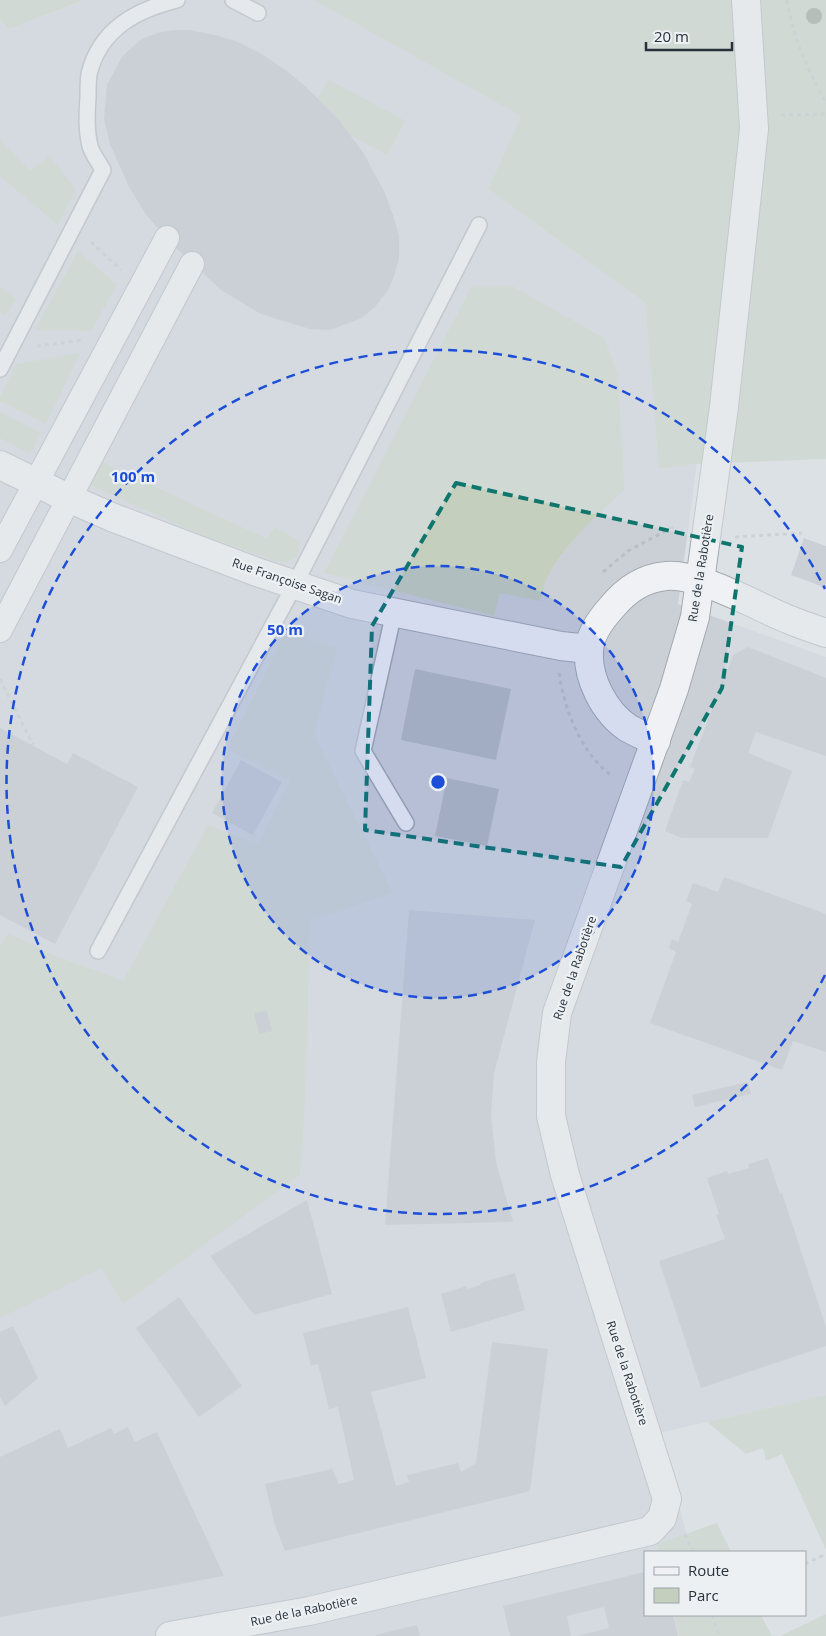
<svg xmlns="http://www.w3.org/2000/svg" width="826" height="1636" viewBox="0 0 826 1636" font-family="'Open Sans',sans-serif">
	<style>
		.built { fill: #cbd0d7 }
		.green { fill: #c4cfbe }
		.building { fill: #b4bbc2 }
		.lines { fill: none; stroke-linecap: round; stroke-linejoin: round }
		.service-casing { stroke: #a2a9af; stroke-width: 18 }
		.pedestrian-casing { stroke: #a2a9af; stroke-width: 26 }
		.minor-casing { stroke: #a2a9af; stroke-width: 30 }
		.path { stroke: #bbbfc4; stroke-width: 3; stroke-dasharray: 4 4; stroke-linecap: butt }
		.service { stroke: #eff1f4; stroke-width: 15 }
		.pedestrian { stroke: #eff1f4; stroke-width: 24 }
		.minor { stroke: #eff1f4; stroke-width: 28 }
		.tree { fill: #869584 }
		.marked { fill: none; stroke: #0f766e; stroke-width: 4; stroke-dasharray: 10 6; stroke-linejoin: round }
		.ring { fill: none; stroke: #1d4ed8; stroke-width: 2.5; stroke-dasharray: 9 6 }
		.labels { text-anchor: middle; stroke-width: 4.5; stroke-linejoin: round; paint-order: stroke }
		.street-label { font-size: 12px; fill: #27313b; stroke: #ecf0f3 }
		.centre { fill: #1d4ed8; stroke: #ecf0f3; stroke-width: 2.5 }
		.ring-label { font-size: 15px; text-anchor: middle; font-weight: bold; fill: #1d4ed8; stroke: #ecf0f3; stroke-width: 4.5; stroke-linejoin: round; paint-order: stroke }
	</style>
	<rect width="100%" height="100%" fill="#dce1e5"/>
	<path class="built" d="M84 0H462L524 110 488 189 645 303 659 469 697 464 678 604 826 657V1395L659 1433 687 1535 658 1543 659 1552H645V1615H674L679 1636H0V20L9 29Z"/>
	<g class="green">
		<path d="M0 0H84L9 29 0 20Z"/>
		<path d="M314 0H826V459L697 464 659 469 645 303 488 189 521 116Z"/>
		<path d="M328 79 405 121 387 155 310 113Z"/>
		<path d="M0 140 30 171 49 156 76 189 58 225 0 176Z"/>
		<path d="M78 251 117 285 91 331 35 330Z"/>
		<path d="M510 285 604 338 618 374 624 490C596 517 564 543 547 578 544 585 542 594 540 601L500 593 494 616 324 573 471 287Z"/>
		<path d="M0 286 16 300 6 315 0 312Z"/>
		<path d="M80 353 46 424 0 401V397L16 364Z"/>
		<path d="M0 412 41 433 30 454 0 438Z"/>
		<path d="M102 462 267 539 275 527 300 541 297 557 282 563 203 536 90 485Z"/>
		<path d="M285 632 337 647 314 734 393 893 310 921 306 1083 300 1175 123 1304 101 1268 0 1318V946L8 933 53 955 123 981 208 825 258 844 290 780 227 749Z"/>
		<path d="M826 1395V1550L782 1454 766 1461 763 1448 746 1454 707 1422Z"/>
		<path d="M717 1523 731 1552H659L657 1544Z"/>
		<path d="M826 1614V1636H780Z"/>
		<path d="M674 1615H761L772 1636H679Z"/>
	</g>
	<g class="building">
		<path d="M174 30H190L219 36 238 42 262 54 287 71 306 87 339 120 364 154 385 193 393 215 399 236V259L394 276 388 290 375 307 362 318 330 330 310 329 261 314 221 290 173 245 147 216 129 187 110 144 104 119 107 85 122 57 131 48 142 39 157 33Z"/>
		<path d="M804 538 826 546V588L791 575Z"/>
		<path d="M748 647 826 678V756L756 732 748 753 792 771 768 838H682L665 831 683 780 689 782 695 769 690 767 733 655Z"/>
		<path d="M415 669 511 689 496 760 401 740Z"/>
		<path d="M0 728 67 764 73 753 138 787 55 944 0 915Z"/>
		<path d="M241 760 282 782 253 835 212 813Z"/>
		<path d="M447 778 499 789 487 846 435 836Z"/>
		<path d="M724 877 826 914V1052L793 1041 782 1070 650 1023 676 952 669 948 672 939 678 942 692 904 686 901 693 883 718 892Z"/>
		<path d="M409 910 535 920 494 1073 491 1115 496 1162 513 1222 385 1225Z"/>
		<path d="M267 1011 272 1031 259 1034 254 1013Z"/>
		<path d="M748 1082 751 1094 695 1107 692 1095Z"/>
		<path d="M768 1158 780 1194 782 1193 826 1327V1346L701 1388 659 1261 725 1239 716 1215 719 1214 707 1178 727 1171 728 1174 749 1168 748 1164Z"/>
		<path d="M307 1200 332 1294 254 1315 210 1256Z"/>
		<path d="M515 1273 525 1310 451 1332 441 1294 467 1286V1289L481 1285 480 1283Z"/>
		<path d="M179 1297 242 1386 199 1417 136 1328Z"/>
		<path d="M408 1307 426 1378 371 1392 396 1486 409 1482 407 1475 458 1463 461 1472 476 1463 492 1342 548 1349 530 1491 285 1551 275 1525 265 1484 332 1469 339 1484 354 1480 338 1407 329 1409 318 1364 311 1366 303 1333Z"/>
		<path d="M13 1326 38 1378 5 1406 0 1397V1332Z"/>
		<path d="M128 1427 135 1442 157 1432 224 1576 0 1617V1457L60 1429 68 1448 111 1428 114 1434Z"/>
		<path d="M645 1572V1615H673L678 1636H578L609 1628 604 1607 567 1616 571 1636H510L503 1606Z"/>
		<path d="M417 1625 420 1636H376V1635Z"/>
	</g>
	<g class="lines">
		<g class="service-casing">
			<g id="service">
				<path d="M233 0 258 13"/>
				<path d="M0 369 103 170C99 162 92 154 90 146 86 130 87 113 88 97 88 89 88 81 89 74 100 29 136 10 177 0"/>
				<path d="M394 612 363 751 406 823"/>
				<path d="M98 951 295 584 479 225"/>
			</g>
		</g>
		<g class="pedestrian-casing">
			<g id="pedestrian">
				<path d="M0 550 167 238"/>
				<path d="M0 630 192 264"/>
			</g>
		</g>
		<g class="minor-casing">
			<g id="minor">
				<path d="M0 465 68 498 114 518 254 571 352 604 561 646 589 649"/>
				<path d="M656 741C646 737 637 733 628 728 604 712 587 678 589 650 590 634 602 618 612 607 626 590 644 578 666 576 700 573 757 607 790 620 802 625 814 629 826 633"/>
				<path d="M170 1636 309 1611 650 1531 662 1518 667 1499 565 1175 551 1116V1062L557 1013 674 689 695 617 724 407 754 129 746 0"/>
			</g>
		</g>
		<g class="path">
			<path d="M787 0C793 38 808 70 826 103"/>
			<path d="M781 115 826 114"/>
			<path d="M91 242 121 270"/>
			<path d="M37 346 83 340"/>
			<path d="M735 537 802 533"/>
			<path d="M603 572 628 551 671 528H678"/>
			<path d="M559 673C565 712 581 753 613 777"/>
			<path d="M0 679 33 745"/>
			<path d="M685 1534 693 1552"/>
			<path d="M805 1564 826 1554"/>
			<path d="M712 1615 719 1636"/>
		</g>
		<use href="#service" class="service"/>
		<use href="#pedestrian" class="pedestrian"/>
		<use href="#minor" class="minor"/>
	</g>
	<circle class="tree" cx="814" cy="16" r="8"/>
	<path d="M0 0H826V1636H0ZM456 483 742 547 722 688 621 867 365 830 372 626Z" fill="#dce1e5" fill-opacity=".55" fill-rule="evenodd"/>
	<path class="marked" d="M456 483 742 547 722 688 621 867 365 830 372 626Z"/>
	<circle cx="438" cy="782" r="216" fill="#1d4ed8" fill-opacity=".12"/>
	<g class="ring">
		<circle cx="438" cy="782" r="216"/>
		<path d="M825 975A432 432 0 1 1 825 589"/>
	</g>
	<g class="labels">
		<g class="street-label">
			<text transform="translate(701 568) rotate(-81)" y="4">Rue de la Rabotière</text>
			<text transform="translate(287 581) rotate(19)" y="4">Rue Françoise Sagan</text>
			<text transform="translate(575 968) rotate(-71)" y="4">Rue de la Rabotière</text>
			<text transform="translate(627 1373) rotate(72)" y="4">Rue de la Rabotière</text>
			<text transform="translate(304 1611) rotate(-12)" y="4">Rue de la Rabotière</text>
		</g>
	</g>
	<circle cx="438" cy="782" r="8" class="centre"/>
	<g class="ring-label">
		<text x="133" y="482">100 m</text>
		<text x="285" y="635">50 m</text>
	</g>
	<rect x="644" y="1551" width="162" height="65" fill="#ecf0f3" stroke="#9da4a9"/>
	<rect x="654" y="1567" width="25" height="8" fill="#eff1f4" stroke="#9da4a9"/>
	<text x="688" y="1576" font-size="15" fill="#27313b">Route</text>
	<rect x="654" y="1588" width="25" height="15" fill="#c4cfbe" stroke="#9da4a9"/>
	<text x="688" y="1601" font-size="15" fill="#27313b">Parc</text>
	<path d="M646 42v8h86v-8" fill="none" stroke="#27313b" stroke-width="2.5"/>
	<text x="654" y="42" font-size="15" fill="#27313b" stroke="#ecf0f3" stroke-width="4" paint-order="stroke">20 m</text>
</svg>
